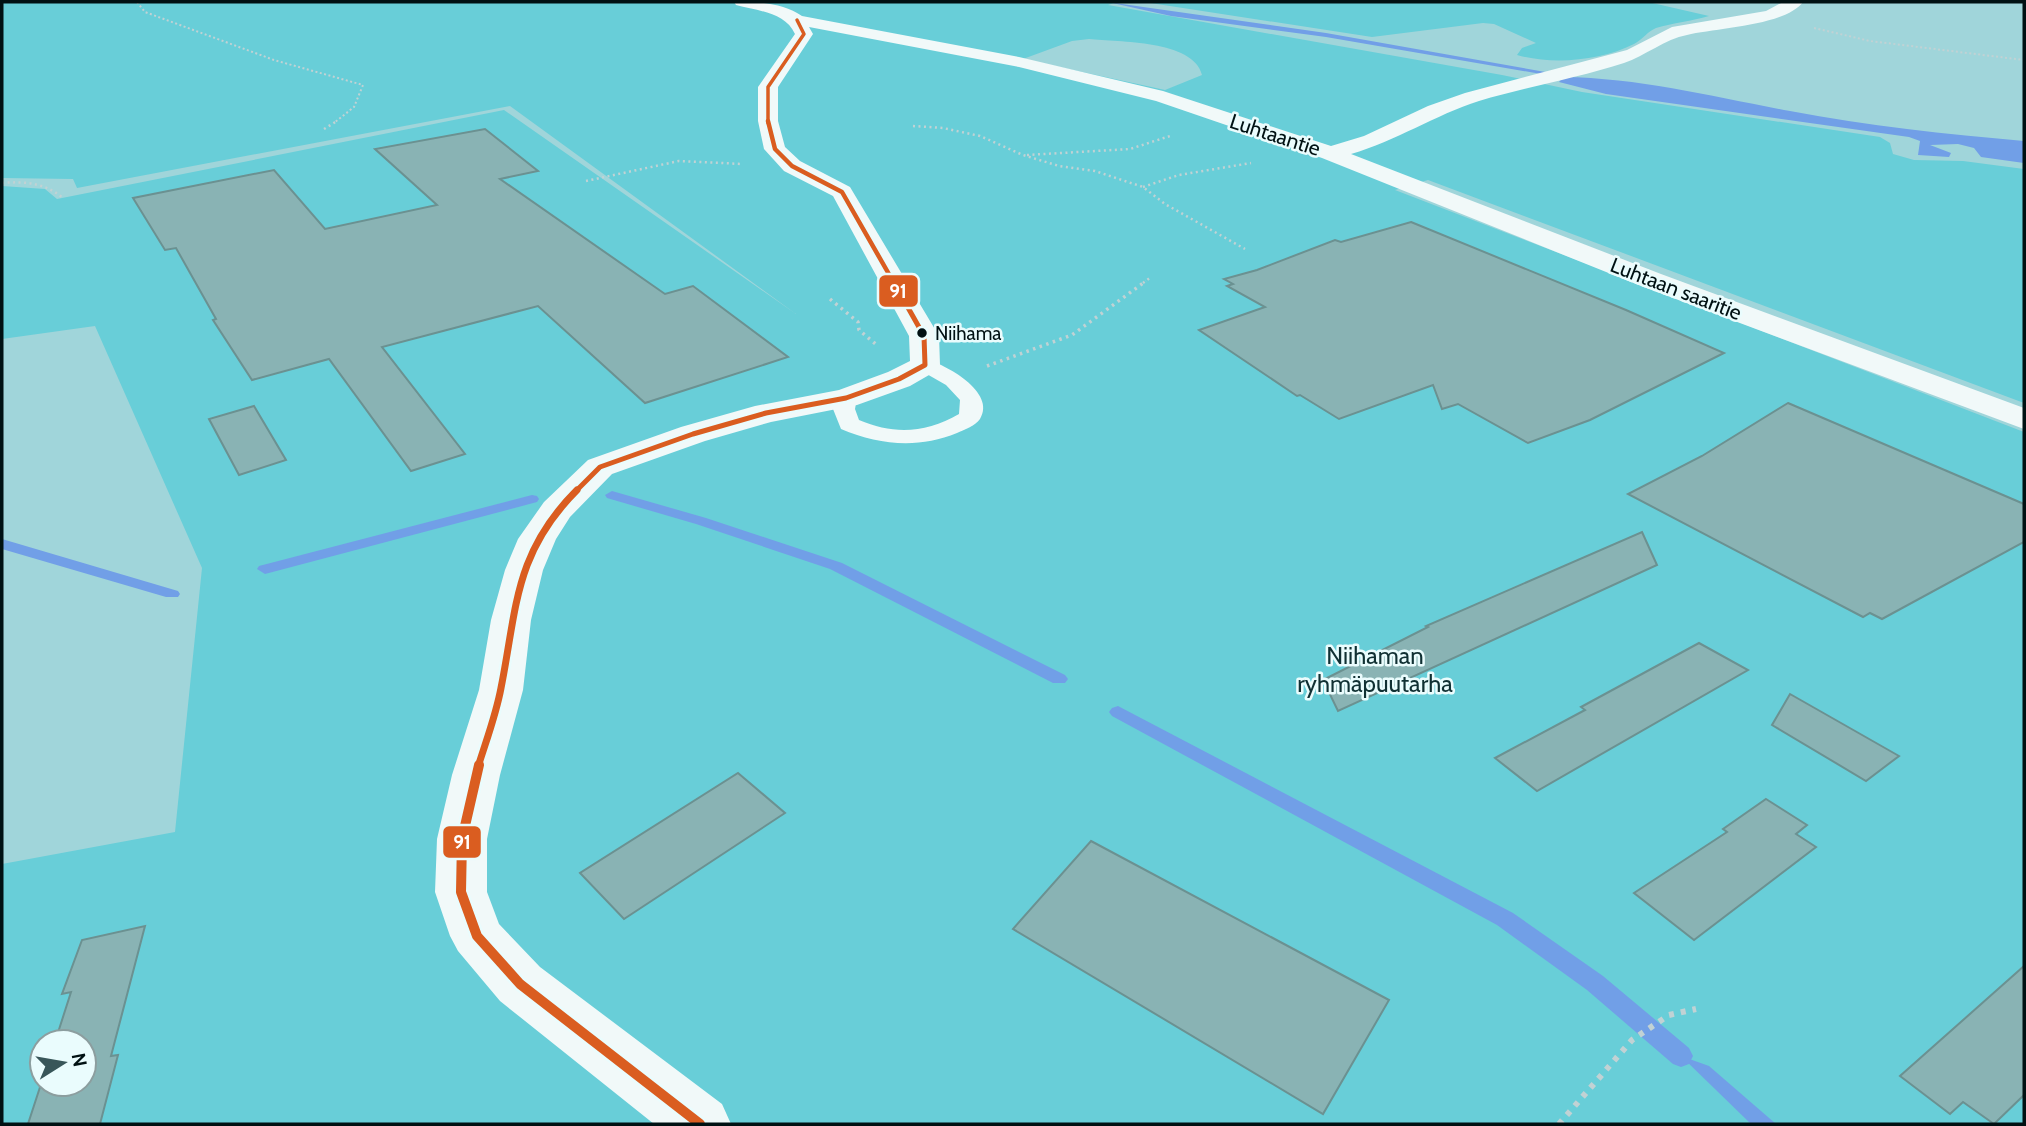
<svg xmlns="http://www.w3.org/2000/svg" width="2026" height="1126" viewBox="0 0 2026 1126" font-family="Cabin,sans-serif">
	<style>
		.green { fill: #68ced8; fill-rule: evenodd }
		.water { fill: #719fe7 }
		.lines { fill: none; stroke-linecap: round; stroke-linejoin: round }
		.stream { fill: #719fe7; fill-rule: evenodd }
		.building { fill: #89b3b4; stroke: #6b9191; stroke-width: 2 }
		.path-far3 { stroke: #c1d2d4; stroke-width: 2; stroke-dasharray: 2 2.5; stroke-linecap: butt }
		.path-far2 { stroke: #c1d2d4; stroke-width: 2.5; stroke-dasharray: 2 3.5; stroke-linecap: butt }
		.path-far1 { stroke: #c1d2d4; stroke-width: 3.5; stroke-dasharray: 2.5 4.5; stroke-linecap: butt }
		.path { stroke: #c1d2d4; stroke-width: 6; stroke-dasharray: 5 7; stroke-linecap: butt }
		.service { fill: #f1f9f9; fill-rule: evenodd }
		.minor { fill: #f1f9f9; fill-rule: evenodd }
		.bus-1-far4-casing { stroke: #eafcfd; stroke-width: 6 }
		.bus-1-far3-casing { stroke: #eafcfd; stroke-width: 8 }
		.bus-1-far2-casing { stroke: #eafcfd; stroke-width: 10 }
		.bus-1-far1-casing { stroke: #eafcfd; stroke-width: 12 }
		.bus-1-casing { stroke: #eafcfd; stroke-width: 15 }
		.bus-1-far4 { stroke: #da5d20; stroke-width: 3.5 }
		.bus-1-far3 { stroke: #da5d20; stroke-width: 4.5 }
		.bus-1-far2 { stroke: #da5d20; stroke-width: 5 }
		.bus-1-far1 { stroke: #da5d20; stroke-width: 7 }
		.bus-1 { stroke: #da5d20; stroke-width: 10 }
		.bus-dot { fill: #001113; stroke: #eafcfd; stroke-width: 2.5 }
		.labels { text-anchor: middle; stroke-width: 5; stroke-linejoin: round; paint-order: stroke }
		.far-bus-label { font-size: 19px; fill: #001113; stroke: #eafcfd; text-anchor: start }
		.far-street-label { font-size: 21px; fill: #001113; stroke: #eafcfd }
		.park-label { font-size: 24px; fill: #103033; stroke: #eafcfd }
		.line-badge { stroke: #eafcfd; stroke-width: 2.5 }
		.badge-label { font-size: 19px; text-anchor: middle; font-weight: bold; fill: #fff }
	</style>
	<rect width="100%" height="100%" fill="#a0d5da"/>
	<g class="green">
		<path d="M2 2H1117L1108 5 1502 75 1582 92 1880 137 1890 143 1893 154 1914 160 1963 161 2024 169V403L1428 180 1395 190 2024 432V1124H2V864L175 832 202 568 95 326 2 339V186L45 189 57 199 504 110 796 314 510 106 77 188 73 179 2 178ZM1089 39C1118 42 1194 40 1202 75L1165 90 1023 59 1072 41ZM42 1042H84V1084H42Z"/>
		<path d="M1144 2H1648L1709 16C1692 21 1673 23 1656 28 1648 31 1642 40 1634 44 1600 61 1553 65 1517 55L1522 48 1536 43 1494 24 1483 23 1372 37Z"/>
	</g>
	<g class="water">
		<path d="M1563 77C1641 78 1714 97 1790 111 1868 126 1946 134 2024 141V163L1981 157 1974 148 1958 144 1930 145 1951 153 1949 157 1918 155 1920 141 1909 137 1606 94 1559 82Z"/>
		<path d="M1681 1056 1709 1066 1776 1124H1751Z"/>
	</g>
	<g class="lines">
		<g class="stream">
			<path d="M1108 2 1326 33 1551 73 1547 75 1326 37 1171 16Z"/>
			<path d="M612 491 706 518 842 563 1065 675 1068 679 1065 683H1053L830 569 696 524 607 498 605 495Z"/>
			<path d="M532 495 537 496 539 499 537 502 265 574 257 569 259 566Z"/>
			<path d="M2 539 178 591 180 594 178 597H166L2 549Z"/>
			<path d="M1118 706 1513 913 1603 976 1689 1048 1693 1056 1689 1064 1681 1067 1673 1064 1587 990 1497 925 1112 716 1109 712 1112 708Z"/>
		</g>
	</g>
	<g class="building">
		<path d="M485 129 538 171 500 179 665 294 693 286 788 357 645 403 538 306 382 347 465 454 411 471 329 359 252 380 213 320 216 319 176 248 165 250 133 198 274 170 325 229 437 205 375 149Z"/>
		<path d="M1411 222 1626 310 1724 353 1590 420 1528 443 1458 404 1442 409 1433 385 1339 419 1300 395 1297 396 1199 330 1265 307 1227 286 1233 284 1224 279 1257 270 1335 240 1341 242Z"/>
		<path d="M1788 403 2024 504V542L1882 619 1870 613 1863 617 1628 494 1702 456Z"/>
		<path d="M254 406 286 460 239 475 209 419Z"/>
		<path d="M1642 532 1657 565 1338 711 1323 680 1428 627 1426 626Z"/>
		<path d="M1699 643 1748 670 1537 791 1495 758 1585 710 1581 707Z"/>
		<path d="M1790 694 1899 756 1866 781 1772 725Z"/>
		<path d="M738 773 785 813 624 919 580 873Z"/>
		<path d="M1766 799 1807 825 1796 834 1816 847 1694 940 1634 893 1727 832 1723 829Z"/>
		<path d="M1091 841 1389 1000 1323 1114 1013 929Z"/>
		<path d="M145 926 111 1056 118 1055 100 1124H28L42 1081V1084H84V1042H55L71 992 62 994 82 940Z"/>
		<path d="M2024 966V1095L1994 1124 1963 1102 1950 1114 1900 1076Z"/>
	</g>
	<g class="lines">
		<g class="path-far3">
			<path d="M137 2 145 12 274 60 363 85 354 107 334 123"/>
			<path d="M1814 28 1870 41 2024 60"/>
		</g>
		<g class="path-far2">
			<path d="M913 126 943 128 980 136 1023 155 1059 166 1095 171 1143 187 1165 204 1245 249"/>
			<path d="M324 129 337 121"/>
			<path d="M1027 155 1130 149 1170 136"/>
			<path d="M586 181 679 161 742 164"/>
			<path d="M2 183C25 181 45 183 63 198"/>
			<path d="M1143 187 1179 175 1251 163"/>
			<path d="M1143 283 1151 277"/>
		</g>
		<g class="path-far1">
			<path d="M830 299 858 322 859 330 878 346"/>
			<path d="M987 366 1072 335 1146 281"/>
		</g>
		<path class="path" d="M1559 1124 1632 1040 1669 1015 1696 1009"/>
		<path class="service" d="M925 359C945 364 997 392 980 419 975 426 964 430 957 433 918 449 879 445 841 429L833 409 838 393H854L857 398 855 409 859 420C894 435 926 433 959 414L960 400 946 385 918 369 915 365 918 361Z"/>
		<path class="minor" d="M734 2C757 1 783 3 802 16L1019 57 1163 91 1331 146 1364 136 1428 106 1465 93 1627 50 1672 27 1766 11 1783 2H1803C1785 26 1716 28 1687 35 1665 39 1645 56 1624 63 1577 78 1527 87 1479 101 1435 115 1396 141 1351 154L1661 274 2024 408V429L1641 286 1322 158 1156 101 1019 67 809 27 813 34 778 87V121L785 147 800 161 850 187 939 336 940 365 936 371 910 386 857 405 771 422 705 441 612 474 570 517 556 539 543 570 531 620 523 690 500 775 487 839V892L499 924 540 967 722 1104 731 1124H654L500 1001 458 951 450 936 435 892 437 839 452 775 479 690 491 620 505 570 518 539 544 502 588 460 681 427 755 406 839 390 888 372 910 361 909 336 833 196 784 171 764 149 758 121V87L795 34C785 12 758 11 736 5Z"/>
		<g class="bus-1-far4-casing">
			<path id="bus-1-far4" d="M768 123V87L804 34 797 20"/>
		</g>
		<g class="bus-1-far3-casing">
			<path id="bus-1-far3" d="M768 121 775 149 792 166 842 192 894 283"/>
		</g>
		<g class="bus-1-far2-casing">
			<path id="bus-1-far2" d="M575 492 600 467 693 434 766 413 846 398 899 379 925 365 924 336 893 281"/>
		</g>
		<g class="bus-1-far1-casing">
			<path id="bus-1-far1" d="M478 767C486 741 496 715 501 688 517 608 514 553 577 490"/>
		</g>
		<g class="bus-1-casing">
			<path id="bus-1" d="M479 765 462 839 461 892 477 936 520 984 700 1124"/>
		</g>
		<use href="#bus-1-far4" class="bus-1-far4"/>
		<use href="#bus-1-far3" class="bus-1-far3"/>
		<use href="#bus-1-far2" class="bus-1-far2"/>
		<use href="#bus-1-far1" class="bus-1-far1"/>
		<use href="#bus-1" class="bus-1"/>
	</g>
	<circle class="bus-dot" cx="922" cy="333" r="6"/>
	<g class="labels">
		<g class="far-bus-label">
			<text x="935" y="340">Niihama</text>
		</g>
		<g class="far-street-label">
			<text transform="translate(1275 135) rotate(18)" y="7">Luhtaantie</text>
			<text transform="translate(1676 289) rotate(21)" y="7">Luhtaan saaritie</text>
		</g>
		<g class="park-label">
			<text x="1375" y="664">Niihaman<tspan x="1375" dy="28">ryhmäpuutarha</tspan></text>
		</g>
	</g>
	<g class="line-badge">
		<rect x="878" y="274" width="41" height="34" rx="7" fill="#da5d20"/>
		<rect x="442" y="825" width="40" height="34" rx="7" fill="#da5d20"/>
	</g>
	<g class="badge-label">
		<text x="898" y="298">91</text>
		<text x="462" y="849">91</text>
	</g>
	<rect width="2026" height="1126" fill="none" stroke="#001113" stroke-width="7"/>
	<g transform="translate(63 1063) rotate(79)"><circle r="33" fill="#eafcfd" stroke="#8c9e9f" stroke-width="2"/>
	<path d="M0-5L12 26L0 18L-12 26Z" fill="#385659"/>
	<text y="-10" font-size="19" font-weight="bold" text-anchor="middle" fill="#001113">N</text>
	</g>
</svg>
